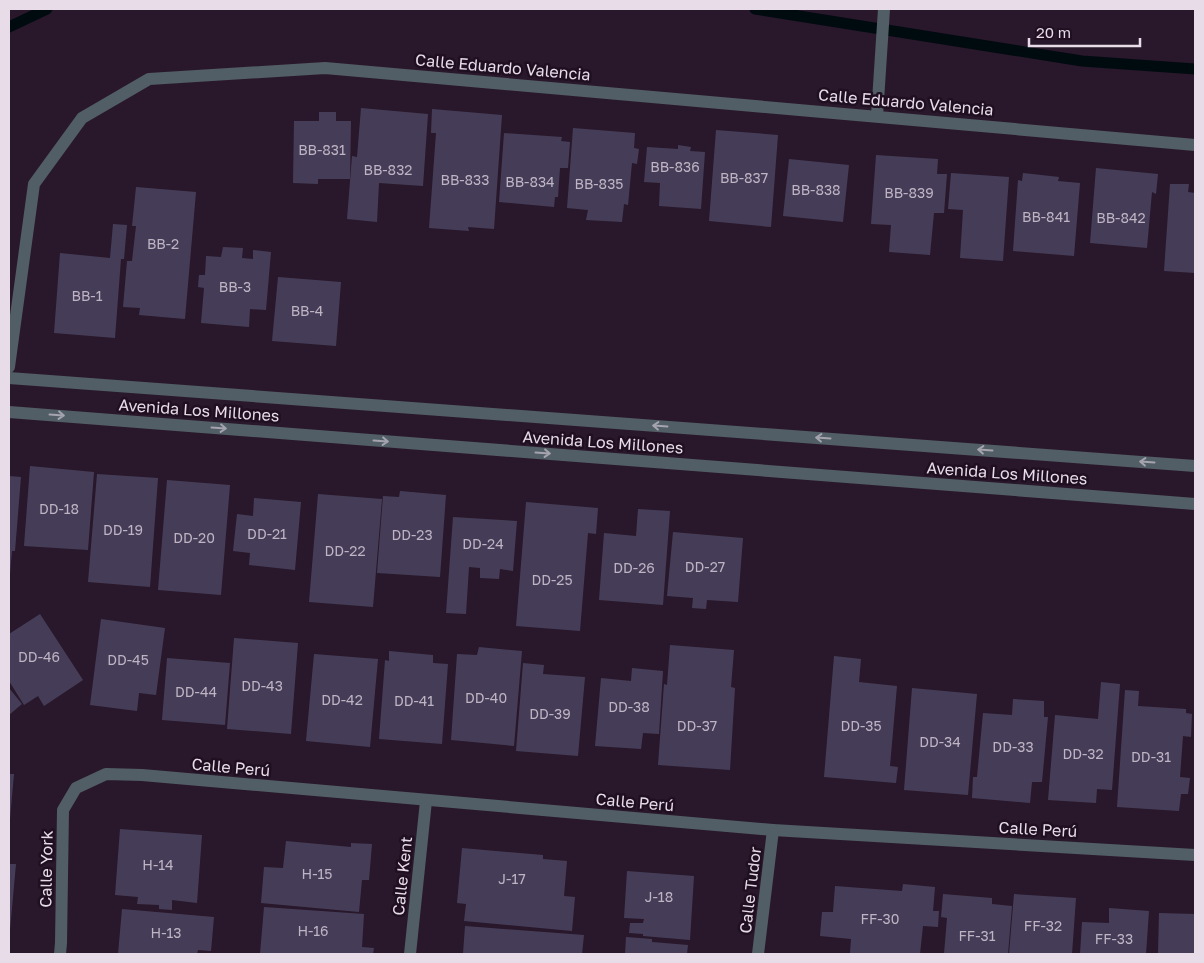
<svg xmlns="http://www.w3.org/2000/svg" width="1204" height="963" viewBox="0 0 1204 963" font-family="'Golos Text',sans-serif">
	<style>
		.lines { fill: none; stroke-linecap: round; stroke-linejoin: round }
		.stream { stroke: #000b10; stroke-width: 11 }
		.building { fill: #453d57 }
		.minor { stroke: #525e66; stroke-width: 12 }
		.tertiary { stroke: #525e66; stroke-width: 12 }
		.oneway { stroke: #a4a3ae }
		.labels { text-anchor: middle; stroke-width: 5; stroke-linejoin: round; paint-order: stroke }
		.number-label { font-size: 14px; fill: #bfb4c4 }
		.street-label { font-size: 16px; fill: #e8dce9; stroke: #1f0f21 }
	</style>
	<rect width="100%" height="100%" fill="#29182b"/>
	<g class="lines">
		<g class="stream">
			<path d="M755 9 1082 61 1195 69"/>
			<path d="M9 27 47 9"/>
		</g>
	</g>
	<g class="building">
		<path d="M361 108 428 114 423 186 379 183 377 222 347 219 352 156 357 157Z"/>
		<path d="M432 109 502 115 494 229 468 227 469 231 429 228 436 133H431Z"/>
		<path d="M319 112H336V121H351L350 179H318V184L293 183 294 121H319Z"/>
		<path d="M573 128 635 133 634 148 639 149 637 164 632 163 628 205 624 204 622 222 586 220 588 210 567 208Z"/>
		<path d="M716 130 778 135 771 227 709 221Z"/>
		<path d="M504 133 562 137 561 141 570 142 568 168H560L558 197H555L554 207 499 202Z"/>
		<path d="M678 145 691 147 690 151 705 152 701 209 659 206 660 183 644 182 647 147 678 149Z"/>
		<path d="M876 155 938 159 937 174H947L944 213H934L930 255 889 252 891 225 871 224Z"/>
		<path d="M789 159 849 165 843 222 783 216Z"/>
		<path d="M1096 168 1158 174 1156 194 1152 192 1147 248 1090 243Z"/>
		<path d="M951 173 1009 177 1003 261 960 258 963 210 948 209Z"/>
		<path d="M1023 173 1059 177 1058 181 1080 183 1074 256 1013 251 1018 180 1022 181Z"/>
		<path d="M1170 184H1189L1188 192 1195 193V273L1164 271Z"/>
		<path d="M136 187 196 192 185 319 139 315 140 308 123 307 127 261H132L136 226H132Z"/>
		<path d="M113 224 127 225 124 259H121L115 338 54 333 60 253 110 258Z"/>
		<path d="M223 247 243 248 242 258 253 259V250L271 252 266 310 250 309 249 327 201 323 204 288 198 287 199 275H205L206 256 221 257Z"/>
		<path d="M278 277 341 282 336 346 272 341Z"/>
		<path d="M30 466 94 472 88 550 24 546Z"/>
		<path d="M97 474 158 478 150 587 88 582Z"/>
		<path d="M9 476 21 477 15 551H12L10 574H9Z"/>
		<path d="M167 480 230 485 221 595 158 590Z"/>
		<path d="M400 491 446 495 440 577 377 573 383 496 399 497Z"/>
		<path d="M318 494 382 499 373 607 309 602Z"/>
		<path d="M254 498 301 502 295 570 249 565 250 553 233 551 237 514 253 516Z"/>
		<path d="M526 502 598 508 596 534 588 533 580 631 516 626Z"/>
		<path d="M638 509 670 511 663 605 599 600 604 533 636 536Z"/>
		<path d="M453 517 517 521 513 571 500 569 499 579 480 578V568L469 567 466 614 446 613Z"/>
		<path d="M673 532 743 538 738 602 707 600 706 609 692 608 693 598 667 596Z"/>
		<path d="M40 614 83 680 44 706 38 696 24 705 9 681V634Z"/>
		<path d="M101 619 165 628 156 695 139 693 137 711 90 705Z"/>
		<path d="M234 638 298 643 291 734 227 729Z"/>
		<path d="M670 645 734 650 731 687 735 688 730 770 658 765 664 684 667 685Z"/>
		<path d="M479 647 522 651 514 746 451 740 457 654 477 655Z"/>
		<path d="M389 651 433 655V663L448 664 442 744 379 739 385 660 389 661Z"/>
		<path d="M314 654 378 659 370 747 306 741Z"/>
		<path d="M834 656 861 659 859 682 897 686 890 766 898 767 896 783 824 777Z"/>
		<path d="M167 658 230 663 225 725 162 720Z"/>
		<path d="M523 663 544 665 543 674 585 677 578 756 516 751Z"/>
		<path d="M632 668 663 671 659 734 643 733 641 749 595 746 601 678 631 681Z"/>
		<path d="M1101 682 1120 684 1112 790 1097 789 1096 803 1048 800 1055 715 1098 719Z"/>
		<path d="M9 688 22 704 9 715Z"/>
		<path d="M912 688 977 694 968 795 904 790Z"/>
		<path d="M1125 690 1139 691 1138 706 1186 709V713L1192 714 1191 737 1183 736 1180 777 1190 778 1188 794H1181L1179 811 1117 807Z"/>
		<path d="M1013 699 1044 701V717H1048L1042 782H1032L1030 803 972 798 973 777H977L983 713 1012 715Z"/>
		<path d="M9 774H14L10 819H9Z"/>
		<path d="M120 829 202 835 197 903 172 900V910L159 909V905L137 904 138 897 115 895Z"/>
		<path d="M286 841 351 847V843L372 844 369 880H362L359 912 261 903 264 867 283 868Z"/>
		<path d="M462 848 543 855V859L567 861 564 896 575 897 572 931 464 921 466 904 457 903Z"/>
		<path d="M9 864H16L10 930H9Z"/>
		<path d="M627 871 694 876 690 940 643 936V934L629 933 630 923H643L644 919 624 918Z"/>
		<path d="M903 884 935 887 933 911H939L938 927 923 926 920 954H869L850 953 851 939 820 936 822 912H833L835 886 902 891Z"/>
		<path d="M943 894 992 898V904L1012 906 1008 954H944L947 918 941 917Z"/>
		<path d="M1014 894 1076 898 1072 954H1009Z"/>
		<path d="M264 907 364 914 362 947 374 948 373 954H260Z"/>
		<path d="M1109 908 1149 911 1146 954H1080L1082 922 1109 923Z"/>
		<path d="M122 909 214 917 211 951 198 950 197 954H118Z"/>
		<path d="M1159 913 1195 914V954H1158Z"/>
		<path d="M465 926 584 935 582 954H463Z"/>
		<path d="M626 937 652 939V942L688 945 687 954H625Z"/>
	</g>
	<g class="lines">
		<g class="minor">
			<path d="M877 116 884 9"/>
			<path d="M9 367 34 184 82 118 149 79 325 68 1195 145"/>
			<path d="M60 954 61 943 63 810 76 788 106 774 142 775 773 830 1195 855"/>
			<path d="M410 954 426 801"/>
			<path d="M758 954 773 830"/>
		</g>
		<g class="tertiary">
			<path d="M9 378 1195 466"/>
			<path d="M9 412 1195 504"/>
		</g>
	</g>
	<defs><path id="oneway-shaft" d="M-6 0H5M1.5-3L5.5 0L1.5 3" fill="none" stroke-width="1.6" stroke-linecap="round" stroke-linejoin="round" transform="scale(1.25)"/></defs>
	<g class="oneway">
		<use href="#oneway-shaft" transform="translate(57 415) rotate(4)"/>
		<use href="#oneway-shaft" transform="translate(660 426) rotate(-176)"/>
		<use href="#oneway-shaft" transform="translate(219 428) rotate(4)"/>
		<use href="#oneway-shaft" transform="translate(823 438) rotate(-176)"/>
		<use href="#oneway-shaft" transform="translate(381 441) rotate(4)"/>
		<use href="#oneway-shaft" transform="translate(985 450) rotate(-176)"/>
		<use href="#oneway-shaft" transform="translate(543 453) rotate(4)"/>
		<use href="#oneway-shaft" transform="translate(1147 462) rotate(-176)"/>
	</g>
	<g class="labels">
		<g class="number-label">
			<text x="322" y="155">BB-831</text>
			<text x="675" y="172">BB-836</text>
			<text x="388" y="175">BB-832</text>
			<text x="744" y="183">BB-837</text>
			<text x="465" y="185">BB-833</text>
			<text x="530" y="187">BB-834</text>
			<text x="599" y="189">BB-835</text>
			<text x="816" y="195">BB-838</text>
			<text x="909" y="198">BB-839</text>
			<text x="1046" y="222">BB-841</text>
			<text x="1121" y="223">BB-842</text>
			<text x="163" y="249">BB-2</text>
			<text x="235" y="292">BB-3</text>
			<text x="87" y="301">BB-1</text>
			<text x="307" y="316">BB-4</text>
			<text x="59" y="514">DD-18</text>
			<text x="123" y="535">DD-19</text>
			<text x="267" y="539">DD-21</text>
			<text x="412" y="540">DD-23</text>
			<text x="194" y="543">DD-20</text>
			<text x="483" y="549">DD-24</text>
			<text x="345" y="556">DD-22</text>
			<text x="705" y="572">DD-27</text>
			<text x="634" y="573">DD-26</text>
			<text x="552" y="585">DD-25</text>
			<text x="39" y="662">DD-46</text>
			<text x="128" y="665">DD-45</text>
			<text x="262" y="691">DD-43</text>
			<text x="196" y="697">DD-44</text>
			<text x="486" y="703">DD-40</text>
			<text x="342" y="705">DD-42</text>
			<text x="414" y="706">DD-41</text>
			<text x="629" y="712">DD-38</text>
			<text x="550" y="719">DD-39</text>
			<text x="697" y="731">DD-37</text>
			<text x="861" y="731">DD-35</text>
			<text x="940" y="747">DD-34</text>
			<text x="1013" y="752">DD-33</text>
			<text x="1083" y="759">DD-32</text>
			<text x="1151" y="762">DD-31</text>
			<text x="158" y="870">H-14</text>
			<text x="317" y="879">H-15</text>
			<text x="512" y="884">J-17</text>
			<text x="659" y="902">J-18</text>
			<text x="880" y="924">FF-30</text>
			<text x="1043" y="931">FF-32</text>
			<text x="313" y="936">H-16</text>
			<text x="166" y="938">H-13</text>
			<text x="977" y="941">FF-31</text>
			<text x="1114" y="944">FF-33</text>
		</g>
		<g class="street-label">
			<text transform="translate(503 67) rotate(5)" y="6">Calle Eduardo Valencia</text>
			<text transform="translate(906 102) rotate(5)" y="6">Calle Eduardo Valencia</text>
			<text transform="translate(199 410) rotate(4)" y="6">Avenida Los Millones</text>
			<text transform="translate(603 442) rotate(4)" y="6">Avenida Los Millones</text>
			<text transform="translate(1007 473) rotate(4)" y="6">Avenida Los Millones</text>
			<text transform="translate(231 767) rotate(5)" y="6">Calle Perú</text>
			<text transform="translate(635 802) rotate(5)" y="6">Calle Perú</text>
			<text transform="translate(1038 829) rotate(3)" y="6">Calle Perú</text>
			<text transform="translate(46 869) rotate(-89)" y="6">Calle York</text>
			<text transform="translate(402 876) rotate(-84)" y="6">Calle Kent</text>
			<text transform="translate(750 890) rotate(-83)" y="6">Calle Tudor</text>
		</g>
	</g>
	<rect width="1204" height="963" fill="none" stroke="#e8dce9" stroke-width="20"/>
	<path d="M1029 38v8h111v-8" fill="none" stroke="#e8dce9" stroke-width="2.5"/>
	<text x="1036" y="38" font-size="15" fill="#e8dce9" stroke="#1f0f21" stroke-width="4" paint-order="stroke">20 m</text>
</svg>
